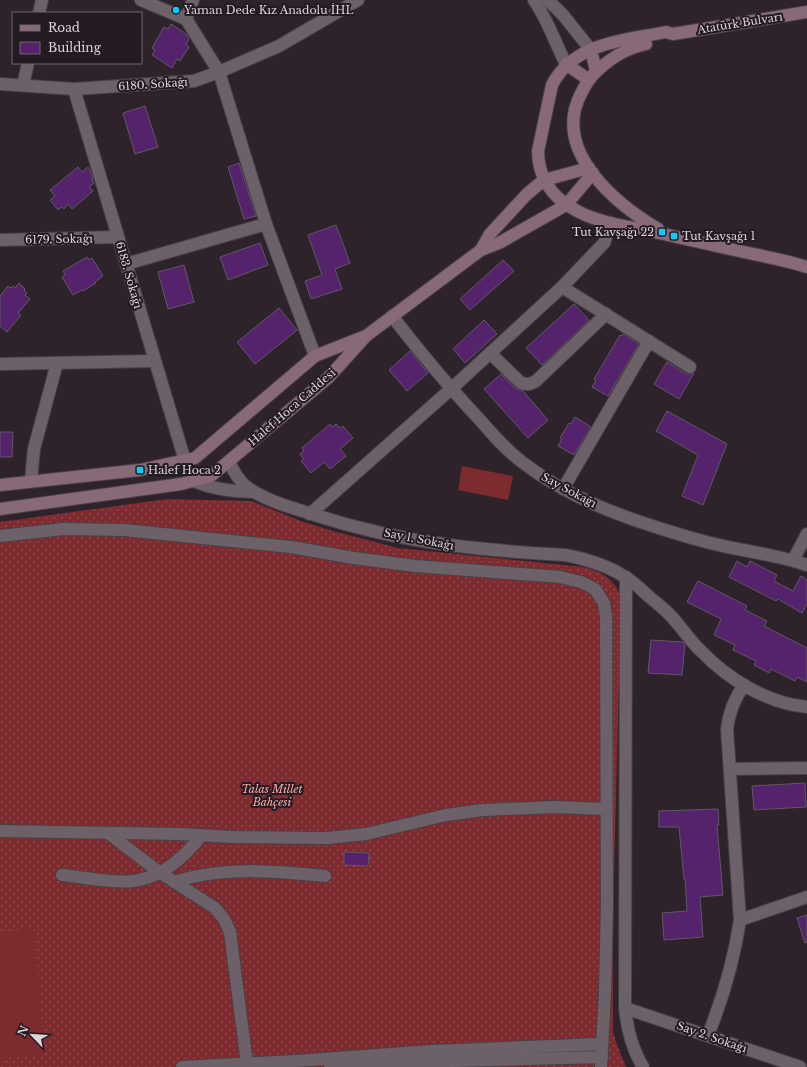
<svg xmlns="http://www.w3.org/2000/svg" width="807" height="1067" viewBox="0 0 807 1067" font-family="'Libre Baskerville',serif">
	<style>
		.grass { fill: url(#grass-dots) }
		.pitch { fill: #7e2b2f }
		.building { fill: #55226c; stroke: #605864 }
		.lines { fill: none; stroke-linecap: round; stroke-linejoin: round }
		.street-casing { stroke: #494147; stroke-width: 14 }
		.secondary-casing { stroke: #494147; stroke-width: 14 }
		.street { stroke: #6c6069; stroke-width: 12 }
		.secondary { stroke: #886977; stroke-width: 12 }
		.poi-dot { fill: #0ccafa; stroke: #241a22; stroke-width: 1.5 }
		.labels { text-anchor: middle; stroke-width: 4; stroke-linejoin: round; paint-order: stroke }
		.poi-label { font-size: 11px; fill: #dcd5da; stroke: #241a22; text-anchor: start }
		.street-label { font-size: 11px; fill: #dcd5da; stroke: #241a22 }
		.park-label { font-size: 11px; font-style: italic; fill: #fdadaa; stroke: #241a22 }
	</style>
	<defs>
		<pattern id="grass-dots" width="8" height="8" patternUnits="userSpaceOnUse"><rect width="8" height="8" fill="#7e2b2f"/><path d="M2 2h.1M6 6h.1" fill="none" stroke="#90494d" stroke-width="1.8" stroke-linecap="round"/></pattern>
	</defs>
	<rect width="100%" height="100%" fill="#2e232b"/>
	<path class="grass" d="M167 499 251 501 301 521 333 531 398 548 583 567C602 572 616 579 621 599L613 915V1031L617 1045 626 1067H0V522Z"/>
	<g class="pitch">
		<path d="M462 466 513 476 508 500 458 490Z"/>
		<path d="M34 929 45 1055 0 1059V932Z"/>
	</g>
	<g class="building">
		<path d="M171 24 186 34 189 39 186 45 189 47 180 61 177 59 172 68 152 55 155 50 152 48 164 27 168 29Z"/>
		<path d="M145 106 158 147 135 154 123 113Z"/>
		<path d="M239 163 256 216 244 219 228 167Z"/>
		<path d="M78 167 82 172 88 167 90 170 93 180H92L94 183 89 187 93 191 72 209 68 204 64 209 62 207 58 210 50 200 55 196 50 190Z"/>
		<path d="M336 225 350 263 335 269 342 289 311 299 305 281 322 275 308 235Z"/>
		<path d="M260 243 268 265 228 280 220 257Z"/>
		<path d="M87 257 89 260 92 258 103 276 95 282 96 283 83 291 82 290 73 295 62 277 65 275 63 271Z"/>
		<path d="M503 260 514 271 470 310 460 299Z"/>
		<path d="M184 265 194 302 168 309 158 272Z"/>
		<path d="M19 283 25 289 24 290 27 293 25 295 30 299 18 313 21 315 7 332 0 326V296L8 286 11 288 13 286 15 288Z"/>
		<path d="M574 304 589 320 542 365 526 348Z"/>
		<path d="M279 308 297 330 255 364 237 342Z"/>
		<path d="M484 320 497 334 465 363 453 349Z"/>
		<path d="M623 334 639 344 608 396 592 387 596 380 594 379 620 335 621 336Z"/>
		<path d="M410 351 428 373 407 391 389 370Z"/>
		<path d="M667 362 686 374H690L694 373 679 399 654 384Z"/>
		<path d="M501 374 515 388 523 391 548 420 528 438 484 389Z"/>
		<path d="M667 411 727 444 703 505 682 496 698 455 656 431Z"/>
		<path d="M575 417 591 427 574 455 558 446 562 439 560 438 569 423 571 424Z"/>
		<path d="M330 424 332 427 336 424 340 428 343 426 353 438 340 449 346 456 330 469 324 462 311 473 301 461 304 459 300 454 304 451 302 448Z"/>
		<path d="M0 432H13L12 457H0Z"/>
		<path d="M737 561 747 567 750 561 777 575 774 581 793 591 801 576 807 580V604L802 613 778 599 776 601 729 577Z"/>
		<path d="M698 581 747 606 745 610 767 621 764 626 807 648V682L797 677 795 681 771 669 769 673 754 665 756 661 733 650 735 645 714 635 721 619 687 602Z"/>
		<path d="M651 640 683 642 685 644 682 675 648 673Z"/>
		<path d="M805 783 806 807 754 810 752 786Z"/>
		<path d="M718 809 719 825H717L723 895 700 897 703 937 664 940 662 913 687 911 685 879H684L679 827H659V811Z"/>
		<path d="M344 852 369 853 368 866 344 865Z"/>
		<path d="M807 915V942L805 943 797 918Z"/>
	</g>
	<g class="lines">
		<g class="street-casing">
			<g id="street">
				<path d="M141 0 186 19 219 72 266 224 315 356"/>
				<path d="M534 0C548 20 555 43 566 64"/>
				<path d="M548 0 563 15 591 50"/>
				<path d="M39 13 42 0"/>
				<path d="M186 19 193 0"/>
				<path d="M0 84 74 89 194 81 219 72 279 46 358 0"/>
				<path d="M23 85 28 63"/>
				<path d="M74 89 185 461"/>
				<path d="M0 240 118 237"/>
				<path d="M126 264 266 224"/>
				<path d="M562 287 690 367"/>
				<path d="M392 316C420 352 449 387 480 420 493 435 506 450 522 462 567 497 621 517 675 533 697 540 720 546 743 550 765 554 786 558 807 565"/>
				<path d="M490 353 520 382C525 385 530 385 536 381L606 314"/>
				<path d="M0 364 154 361"/>
				<path d="M229 461C233 471 239 481 248 488 265 500 289 507 309 513 354 528 403 539 450 545 488 550 527 553 565 555 586 559 607 565 625 577 633 581 639 588 646 594 654 601 662 607 669 614 681 626 689 640 701 651 729 680 767 703 807 707"/>
				<path d="M31 481 34 449 57 363"/>
				<path d="M193 481C213 489 232 492 253 492"/>
				<path d="M563 489 649 341"/>
				<path d="M310 514 451 389 562 287 604 243 611 223"/>
				<path d="M0 536 63 529 124 530 291 547 354 558 415 566 560 577 581 582 595 589 604 603 606 616 607 903 605 992 601 1067"/>
				<path d="M793 560 807 534"/>
				<path d="M626 577 625 1008C627 1028 632 1049 643 1067"/>
				<path d="M730 769 807 768"/>
				<path d="M0 831 180 834 233 837 327 838 366 834 446 815 483 810 553 807 607 809"/>
				<path d="M108 833 159 872 215 908 224 919 230 932 247 1064"/>
				<path d="M62 875C82 877 121 885 139 880 164 875 186 855 201 836"/>
				<path d="M174 882C223 866 275 871 325 876"/>
				<path d="M740 920 807 897"/>
				<path d="M625 1008 800 1067"/>
				<path d="M708 1035C723 998 734 960 740 920L727 729C729 712 734 699 744 685"/>
				<path d="M182 1067 296 1061 432 1051 602 1044"/>
				<path d="M330 1067 380 1063 602 1057"/>
			</g>
		</g>
		<g class="secondary-casing">
			<g id="secondary">
				<path d="M807 12 673 34 666 32C623 41 574 42 552 85L538 151C538 176 551 196 572 208 594 222 625 226 650 231 677 237 703 243 730 249 756 255 782 259 807 267"/>
				<path d="M646 44C624 49 608 59 592 76 586 83 582 91 578 100 556 154 616 204 658 229"/>
				<path d="M591 50 596 71"/>
				<path d="M566 64 589 80"/>
				<path d="M481 250 490 234 527 194 544 180 589 168"/>
				<path d="M0 485 140 470 195 458 315 356 363 337"/>
				<path d="M0 509 181 484 211 476 328 378 366 336 481 250 499 243 566 205 593 173"/>
			</g>
		</g>
		<use href="#street" class="street"/>
		<use href="#secondary" class="secondary"/>
	</g>
	<g class="poi-dot">
		<circle cx="176" cy="10" r="4"/>
		<rect x="658" y="228" width="8" height="8" rx="2"/>
		<rect x="670" y="232" width="8" height="8" rx="2"/>
		<rect x="136" y="466" width="8" height="8" rx="2"/>
	</g>
	<g class="labels">
		<g class="poi-label">
			<text x="184" y="14">Yaman Dede Kız Anadolu İHL</text>
			<text x="654" y="236" text-anchor="end">Tut Kavşağı 22</text>
			<text x="682" y="240">Tut Kavşağı 1</text>
			<text x="148" y="474">Halef Hoca 2</text>
		</g>
		<g class="street-label">
			<text transform="translate(740 23) rotate(-9)" y="4">Atatürk Bulvarı</text>
			<text transform="translate(153 84) rotate(-4)" y="4">6180. Sokağı</text>
			<text transform="translate(59 239) rotate(-1)" y="4">6179. Sokağı</text>
			<text transform="translate(129 275) rotate(74)" y="4">6183. Sokağı</text>
			<text transform="translate(292 407) rotate(-41)" y="4">Halef Hoca Caddesi</text>
			<text transform="translate(569 490) rotate(28)" y="4">Say Sokağı</text>
			<text transform="translate(419 539) rotate(11)" y="4">Say 1. Sokağı</text>
			<text transform="translate(712 1037) rotate(19)" y="4">Say 2. Sokağı</text>
		</g>
		<g class="park-label">
			<text x="272" y="793">Talas Millet<tspan x="272" dy="13">Bahçesi</tspan></text>
		</g>
	</g>
	<rect x="12" y="12" width="130" height="52" fill="#241a22" stroke="#6e656c"/>
	<rect x="20" y="25" width="20" height="6" fill="#886977" stroke="#6e656c"/>
	<text x="48" y="32" font-size="12" fill="#dcd5da">Road</text>
	<rect x="20" y="42" width="20" height="12" fill="#55226c" stroke="#6e656c"/>
	<text x="48" y="52" font-size="12" fill="#dcd5da">Building</text>
	<g transform="translate(32 1035) rotate(295)" stroke="#241a22" stroke-width="3" paint-order="stroke">
	<path d="M0-3L7 15L0 10L-7 15Z" fill="#dcd5da"/>
	<text y="-6" font-size="11" font-weight="bold" text-anchor="middle" fill="#dcd5da">N</text>
	</g>
</svg>
